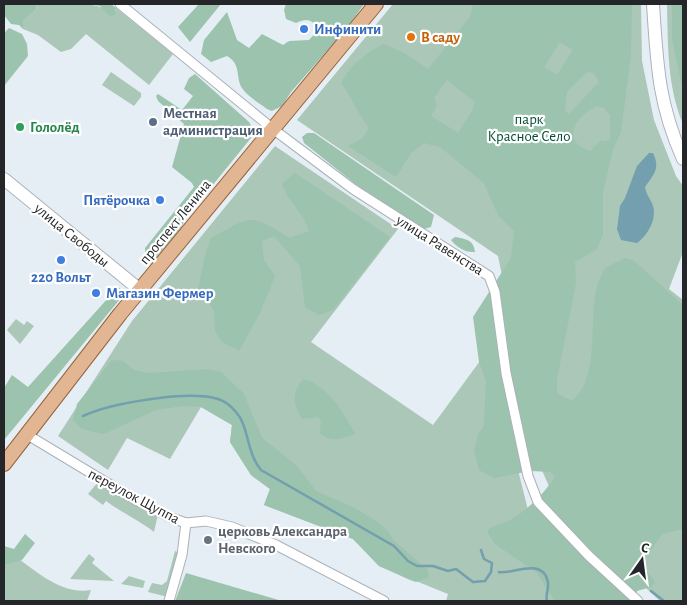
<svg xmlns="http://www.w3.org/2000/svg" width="687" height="605" viewBox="0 0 687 605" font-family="'Alegreya Sans',sans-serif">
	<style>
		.green { fill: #aac7b7 }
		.forest { fill: #9bc3ad; fill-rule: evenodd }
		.water { fill: #739fae }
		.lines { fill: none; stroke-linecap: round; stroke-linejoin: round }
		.stream { stroke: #739fae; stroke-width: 2.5 }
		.street-casing { stroke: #abb2b9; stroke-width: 11 }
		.secondary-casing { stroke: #abb2b9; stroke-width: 14 }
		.primary-casing { stroke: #93643e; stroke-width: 16 }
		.street { stroke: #fff; stroke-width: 9 }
		.secondary { stroke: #fff; stroke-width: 12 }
		.primary { stroke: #e2b692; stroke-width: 14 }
		.shop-dot { fill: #3f7fe0; stroke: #fff; stroke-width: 2 }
		.food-dot { fill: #e8710a; stroke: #fff; stroke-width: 2 }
		.service-dot { fill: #5c6f8a; stroke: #fff; stroke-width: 2 }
		.leisure-dot { fill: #2e9e5b; stroke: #fff; stroke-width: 2 }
		.worship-dot { fill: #6b7280; stroke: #fff; stroke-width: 2 }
		.labels { text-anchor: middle; stroke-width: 4.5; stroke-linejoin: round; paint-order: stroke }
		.shop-label { font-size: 15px; font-weight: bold; fill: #366cbe; stroke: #fff; text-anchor: start }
		.food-label { font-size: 15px; font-weight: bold; fill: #c56008; stroke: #fff; text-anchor: start }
		.service-label { font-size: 15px; font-weight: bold; fill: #4e5e75; stroke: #fff; text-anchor: start }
		.park-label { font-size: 15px; fill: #044f33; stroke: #fff }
		.leisure-label { font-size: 15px; font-weight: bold; fill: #27864d; stroke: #fff; text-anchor: start }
		.street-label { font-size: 15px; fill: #242629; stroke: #fff }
		.worship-label { font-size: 15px; font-weight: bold; fill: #5b616d; stroke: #fff; text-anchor: start }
	</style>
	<rect width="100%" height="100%" fill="#e6eef5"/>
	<g class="green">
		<path d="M37 4H89L116 11V8L173 54 149 85 86 34 71 49 61 52 38 35 23 29V21L36 10Z"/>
		<path d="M393 4H641L642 61 654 120 676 176 683 186V252L669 289 683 300V601H660L558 507 541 468 498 256 297 120Z"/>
		<path d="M667 4H683V124C667 86 668 45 667 4Z"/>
		<path d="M111 72 141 93V97L134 106 102 85Z"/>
		<path d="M275 146 398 229 311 342 433 425 491 346 506 422 531 522 619 601H446L448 594 379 566 353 539 264 505 270 489 251 475 230 442 232 425 201 407 170 459 127 438 108 470 58 436 132 321Z"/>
		<path d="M16 319 24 325 27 321 34 326 20 344 7 330Z"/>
		<path d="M98 482 158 514 154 532C139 520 122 513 106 501L103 505 88 494Z"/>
		<path d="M4 548C29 565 59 596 91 590L87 601H4Z"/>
		<path d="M175 551 180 553 168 597 148 592 152 583 162 585 167 581Z"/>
		<path d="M89 554 95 559 92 563 114 581 70 579Z"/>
		<path d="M129 576 145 581 143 588 121 584Z"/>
	</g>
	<g class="forest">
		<path d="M4 4H37L36 10 23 21V29L19 25 11 24 4 15Z"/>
		<path d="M89 4H111L116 8 115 15 110 16 100 6Z"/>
		<path d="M199 4H221L190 42 178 27Z"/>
		<path d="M286 4H364L346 29 291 92 282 106 272 111 267 109C259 103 247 96 242 88 235 77 242 65 227 56L211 62 201 54 204 40 227 12 237 40 249 48 262 34 283 45 289 41 309 40 319 29C311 19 307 18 296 23L286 19 284 10Z"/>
		<path d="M473 4H632L631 55 621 132 613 149 603 192V234L597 249 575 262 576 283 557 379V393L572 401C601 377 588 319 597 286 599 280 602 274 605 268L625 258 633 260 683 305V529L662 534 650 551 639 561 655 582 651 587 637 591 634 601H555L537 573 495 544 487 531C495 524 503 524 512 519 529 509 544 493 555 477L551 472 531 471 494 478 479 470 474 450 478 435 484 426 486 381 479 362 473 317 511 258 514 231 498 215 484 183 440 147 424 143 411 153 396 177 348 146 362 139 369 128C357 112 353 99 341 83 351 65 365 53 384 44L404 53 428 69 470 17ZM560 42 573 50 557 75 544 67ZM587 72 594 73 599 82 569 114 565 111 567 92ZM447 80 475 102 472 111 458 133 431 116 440 101 437 106 434 98ZM596 106 604 108 610 115V139L605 142 601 140 590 151C559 140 576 117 596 106Z"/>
		<path d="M672 4H683V91L672 38Z"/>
		<path d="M9 28 22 34 27 44 28 56 4 86V33Z"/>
		<path d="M195 74 249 122 255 133 203 197 192 208 179 231 150 264 145 257V248L194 187 192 183 172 167 184 124 158 101 156 96 158 94 182 110 193 96 184 89 189 78Z"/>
		<path d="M307 133H314L434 215 431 227 424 229 363 190 304 143 302 137Z"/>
		<path d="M295 173 390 237 333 310 319 315 305 307 300 266 274 236 262 241 264 260 275 276 260 313 239 351 222 342 215 331 214 310 198 289 205 256 211 238C253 215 249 213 290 238L309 231C303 211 288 202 282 184Z"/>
		<path d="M455 237C466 239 474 240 475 252 465 253 457 247 451 240Z"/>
		<path d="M118 287 125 293 4 440V388L12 375 28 387Z"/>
		<path d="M112 360 123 361 134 370 149 373 208 369 221 372 244 394 262 438 297 466 316 491 355 508 379 523 388 531 394 541 428 570 429 577 416 582 410 580 379 566 353 539 264 505 270 489 251 475 230 442 232 425 201 407 183 406 156 410 104 434 82 429 73 420 77 404Z"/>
		<path d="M304 379C329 387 343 412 355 434 341 439 331 443 320 433L321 421 318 417 302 419C293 403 291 393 304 379Z"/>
		<path d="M25 534 35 543 22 560 4 565V546L14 549Z"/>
		<path d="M186 573 282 601H175Z"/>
	</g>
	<path class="water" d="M649 153H653C660 168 655 173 645 187 646 195 651 199 653 206 657 219 648 235 637 243L621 240 617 229 620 206 625 198 637 166Z"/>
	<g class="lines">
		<g class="stream">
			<path d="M83 416C111 403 188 390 218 399 225 401 231 406 236 412 249 426 246 452 261 470L394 546 408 561 417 566H433L448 571 456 569 473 582 485 581 491 572 492 563 484 559 481 550"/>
			<path d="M499 572C511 575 543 556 548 582 549 589 545 596 547 601"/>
			<path d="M651 591 664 601"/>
		</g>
		<g class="street-casing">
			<g id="street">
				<path d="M120 4 273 129 353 189 489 276 495 292 506 373 528 476 538 502 589 556 638 601"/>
				<path d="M26 434 134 499 172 518 186 523 206 521 232 527 276 545 384 601"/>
				<path d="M169 601 182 555 186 523"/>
			</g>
		</g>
		<g class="secondary-casing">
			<g id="secondary">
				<path d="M653 4C657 64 658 103 683 159"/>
				<path d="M4 179 140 290"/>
			</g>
		</g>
		<g class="primary-casing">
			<path id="primary" d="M4 464 120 314 376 4"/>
		</g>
		<use href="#street" class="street"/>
		<use href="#secondary" class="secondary"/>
		<use href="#primary" class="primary"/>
	</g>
	<g class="shop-dot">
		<circle cx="304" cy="29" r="5"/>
		<circle cx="160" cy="200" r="5"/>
		<circle cx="61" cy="260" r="5"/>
		<circle cx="96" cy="293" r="5"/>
	</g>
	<circle class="food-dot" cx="411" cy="37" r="5"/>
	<circle class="service-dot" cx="153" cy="122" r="5"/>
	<circle class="leisure-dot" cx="20" cy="127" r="5"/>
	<circle class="worship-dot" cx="208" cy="540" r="5"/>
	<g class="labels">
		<g class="shop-label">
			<text x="314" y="34">Инфинити</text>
			<text x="150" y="205" text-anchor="end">Пятёрочка</text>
			<text x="61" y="282" text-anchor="middle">220 Вольт</text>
			<text x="106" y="298">Магазин Фермер</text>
		</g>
		<g class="food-label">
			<text x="421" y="42">В саду</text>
		</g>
		<g class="service-label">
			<text x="163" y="118">Местная<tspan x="163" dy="17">администрация</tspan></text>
		</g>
		<g class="park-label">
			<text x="529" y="124">парк<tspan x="529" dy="17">Красное Село</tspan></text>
		</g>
		<g class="leisure-label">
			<text x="30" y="132">Гололёд</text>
		</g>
		<g class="street-label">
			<text transform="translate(175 222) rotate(-51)" y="5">проспект Ленина</text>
			<text transform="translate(72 235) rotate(39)" y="5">улица Свободы</text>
			<text transform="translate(440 245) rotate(32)" y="5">улица Равенства</text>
			<text transform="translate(134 496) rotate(28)" y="5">переулок Щуппа</text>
		</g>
		<g class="worship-label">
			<text x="218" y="536">церковь Александра<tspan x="218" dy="17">Невского</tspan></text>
		</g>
	</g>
	<rect width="687" height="605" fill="none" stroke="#242629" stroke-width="10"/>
	<g transform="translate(642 560) rotate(14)" stroke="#ffffff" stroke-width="4" paint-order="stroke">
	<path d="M0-4L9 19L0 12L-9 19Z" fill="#242629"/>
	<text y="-8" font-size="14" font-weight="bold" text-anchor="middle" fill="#242629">С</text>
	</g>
</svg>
